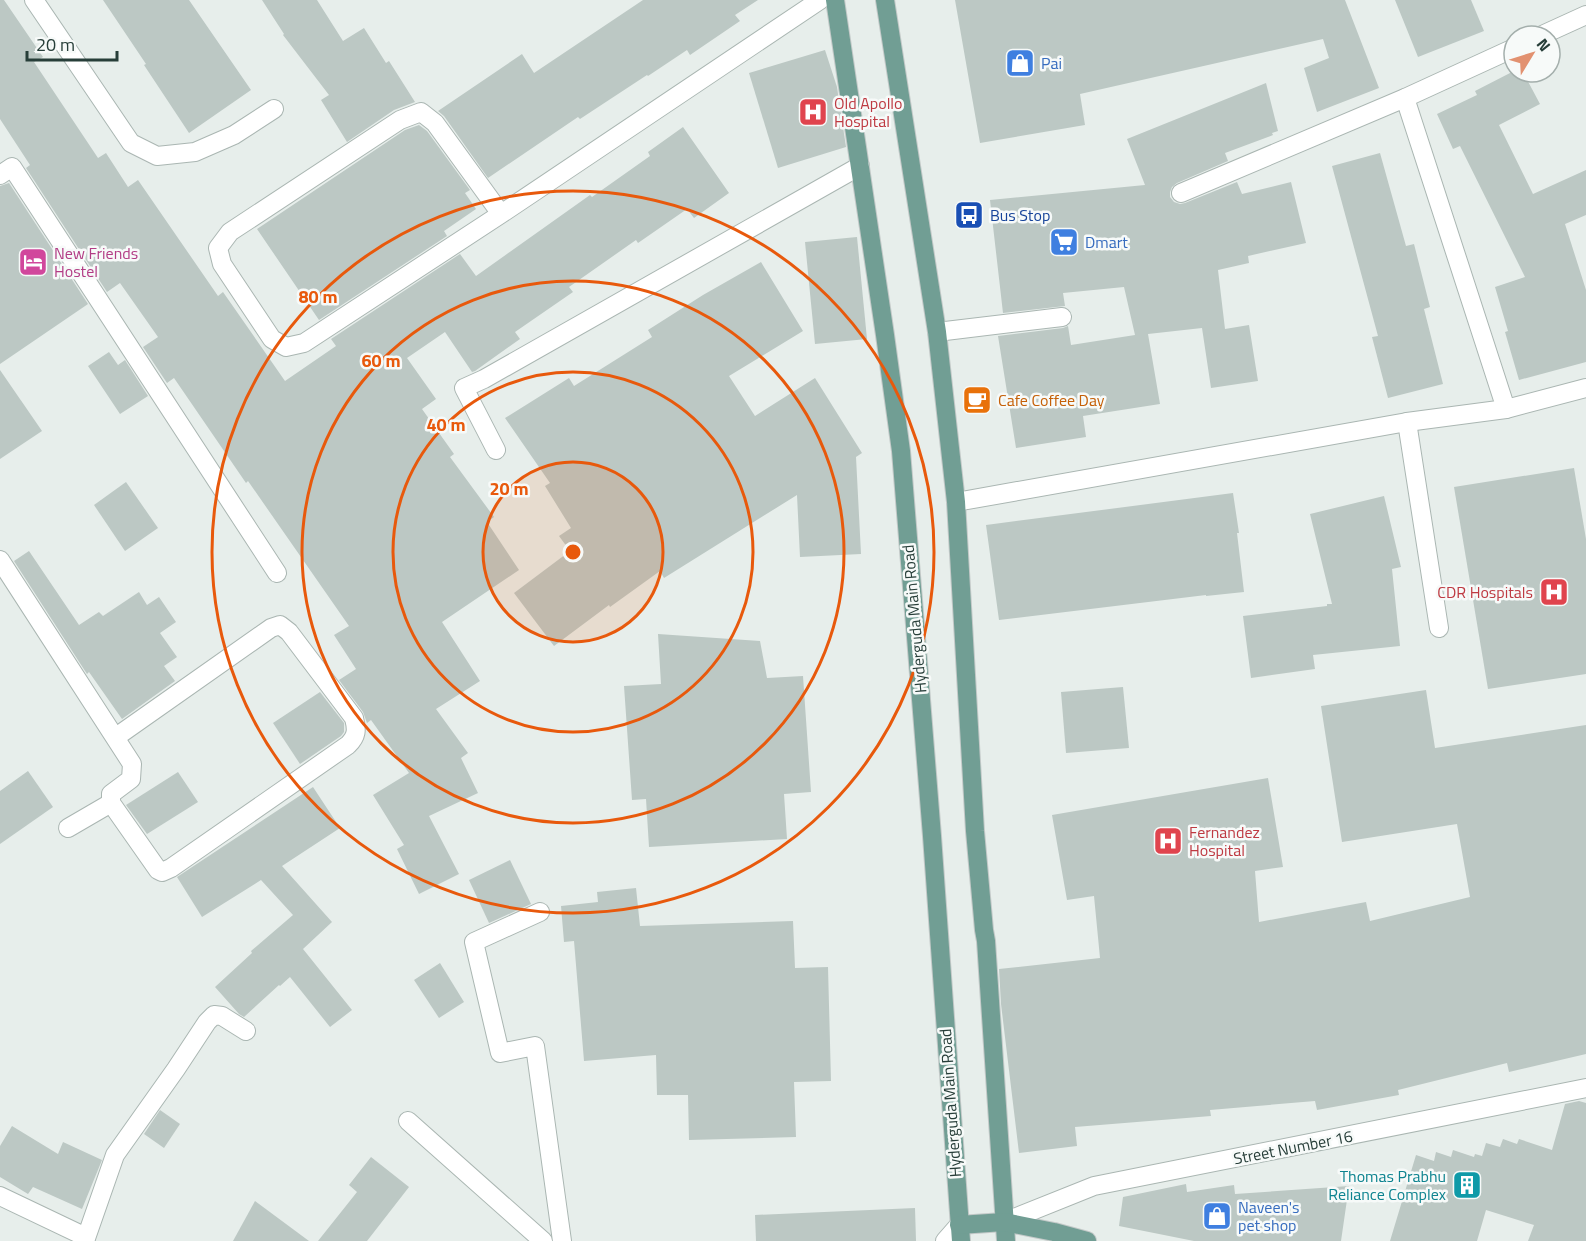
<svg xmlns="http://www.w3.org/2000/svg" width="1586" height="1241" viewBox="0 0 1586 1241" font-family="'Titillium Web',sans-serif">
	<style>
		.building { fill: #bcc8c4 }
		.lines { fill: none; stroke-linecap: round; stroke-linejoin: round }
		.minor-casing { stroke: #aab6b2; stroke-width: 20 }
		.major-casing { stroke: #c3c9c8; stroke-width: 20 }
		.minor { stroke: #fff; stroke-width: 18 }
		.major { stroke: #719e94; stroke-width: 18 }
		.ring { fill: none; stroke: #e8590c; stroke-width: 3 }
		.labels { text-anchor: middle; stroke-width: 5; stroke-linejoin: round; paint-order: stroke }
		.shop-label { font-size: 16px; fill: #366cbe; stroke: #f7faf9; text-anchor: start }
		.health-label { font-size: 16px; fill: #be3a42; stroke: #f7faf9; text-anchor: start }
		.transit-label { font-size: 16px; fill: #164399; stroke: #f7faf9; text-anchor: start }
		.hotel-label { font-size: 16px; fill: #b23c85; stroke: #f7faf9; text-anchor: start }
		.food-label { font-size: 16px; fill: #c56008; stroke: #f7faf9; text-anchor: start }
		.street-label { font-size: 16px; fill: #273e39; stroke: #f7faf9 }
		.culture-label { font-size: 16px; fill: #0d838f; stroke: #f7faf9; text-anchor: end }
		.centre { fill: #e8590c; stroke: #f7faf9; stroke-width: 3 }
		.ring-label { font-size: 18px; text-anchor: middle; font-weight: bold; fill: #e8590c; stroke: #f7faf9; stroke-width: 5; stroke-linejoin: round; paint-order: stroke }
	</style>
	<rect width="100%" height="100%" fill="#e7eeeb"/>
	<g class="building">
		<path d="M0 0H4L43 57 34 62 98 158 106 153 128 187 138 180 218 296 223 292 285 381 336 346 331 339 460 254 476 276 590 195 592 197 650 156 648 152 683 127 729 193 694 218 687 209 638 243 636 240 569 287 573 292 515 332 520 339 475 371 472 372 445 332 407 358 436 399 422 409 454 454 450 457 494 517 487 522 519 570 442 622 480 681 436 709 468 753 461 758 478 793 429 816 459 874 419 894 397 849 404 845 373 795 409 773 371 720 367 723 363 712 339 680 356 669 334 635 349 626 248 481 246 483 174 378 167 383 143 347 158 337 120 283 107 292 26 168 30 165 0 119Z"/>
		<path d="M103 0H189L251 90 189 133 144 65 146 64Z"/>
		<path d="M262 0H317L343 41 364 28 386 63 389 61 415 102 394 110 347 142 321 100 329 95 283 35 284 34Z"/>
		<path d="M643 0H758L735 15 740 21 690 55 687 50 648 76 647 75 580 119 578 117 488 178 444 116 438 111 522 54 534 73Z"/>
		<path d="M955 0H1345L1379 88 1317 112 1304 68 1329 58 1323 39 1080 94 1085 125 980 143Z"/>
		<path d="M1395 0H1471L1484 31 1418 57Z"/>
		<path d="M825 50 837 87 846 147 778 168 749 73Z"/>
		<path d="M1512 72H1523L1540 104 1499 125 1533 194 1586 170V215L1565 224 1586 290V362L1519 380 1505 332 1508 331 1495 287 1525 277 1460 146 1453 149 1437 114 1477 95 1475 91Z"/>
		<path d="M1266 83 1278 131 1272 133 1273 135 1225 153 1228 161 1177 183 1172 187 1170 192V197L1174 202 1180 204 1185 203 1237 182 1242 194 1291 182 1306 243 1248 256 1249 263 1218 270 1225 329 1249 325 1258 381 1211 388 1202 328 1148 334 1160 404 1083 416 1086 437 1016 448 998 336 1063 328 1068 326 1071 345 1135 335 1124 287 1063 293 1065 306 1003 313 990 200 1145 185 1127 139Z"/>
		<path d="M419 125 427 131 470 190 465 193 476 209 444 231 447 236 319 320 257 229 405 130Z"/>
		<path d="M1380 153 1406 246 1414 244 1430 307 1424 309 1443 384 1388 398 1372 337 1378 336 1332 166Z"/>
		<path d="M9 183 88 304 0 364V186Z"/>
		<path d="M857 237 867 339 815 344 805 242Z"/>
		<path d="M761 262 803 331 729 376 755 416 815 378 862 453 856 457 861 554 800 557 797 495 664 578 660 571 610 607 609 605 554 646 514 593 570 551 559 536 571 528 545 486 550 483 505 418 569 378 574 386 652 337 648 330 703 295Z"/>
		<path d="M109 352 118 365 125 360 148 396 120 414 88 366Z"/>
		<path d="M0 370 42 431 0 459Z"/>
		<path d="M1574 468 1586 539V674L1488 689 1454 487Z"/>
		<path d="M126 482 158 528 125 551 94 505Z"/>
		<path d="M1233 493 1239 533H1237L1244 592 1206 596V595L999 620 986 525Z"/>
		<path d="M1384 496 1401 567 1392 569 1400 646 1313 655 1315 669 1251 678 1243 616 1327 606V604H1332L1310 514Z"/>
		<path d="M29 551 79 625 99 612 103 616 139 592 147 605 159 597 176 622 160 633 177 657 164 666 175 681 122 719 89 672 87 674 14 561Z"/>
		<path d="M658 634 760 641 767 678 803 676 811 792 784 794 787 839 649 847 646 799 632 800 624 686 661 684Z"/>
		<path d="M1123 687 1129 748 1066 753 1061 692Z"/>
		<path d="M1426 690 1435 748 1586 725V1054L1509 1072 1507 1063 1398 1090 1399 1095 1317 1110 1315 1101 1210 1110 1211 1116 1075 1127 1077 1146 1019 1153 1001 1004 999 969 1100 958 1094 896 1067 900 1052 815 1268 778 1283 867 1255 871 1259 922 1366 902 1370 921 1470 897 1457 824 1342 842 1321 706Z"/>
		<path d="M320 692 344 723V732L341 736 300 764 273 723Z"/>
		<path d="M28 771 53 807 0 844V791Z"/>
		<path d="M178 772 198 802 147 834 126 805Z"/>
		<path d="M313 787 340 828 282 866 332 922 303 949 352 1010 330 1027 290 977 280 986 279 985 244 1017 239 1014 215 987 252 953 251 951 293 915 261 880 202 917 177 877Z"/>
		<path d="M510 860 531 904 489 923 469 880Z"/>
		<path d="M636 888 640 926 793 921 795 968 828 967 831 1081 794 1082 796 1137 689 1140 688 1095H657L656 1055 584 1061 574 941 564 942 561 906 598 902 597 892Z"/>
		<path d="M440 963 464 1002 439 1018 414 980Z"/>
		<path d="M1579 1101 1586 1103V1241H1528L1534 1225 1486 1210 1477 1241H1390L1416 1155 1434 1161 1436 1152 1451 1157 1453 1150 1474 1157 1475 1154 1482 1156 1486 1143 1500 1147 1503 1139 1517 1144 1519 1139 1552 1150 1565 1104Z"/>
		<path d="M160 1110 180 1124 164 1148 144 1134Z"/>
		<path d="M12 1126 58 1154 63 1142 102 1160 82 1209 33 1187 28 1194 0 1177V1146Z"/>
		<path d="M371 1157 409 1187 367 1241H318L357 1192 349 1185Z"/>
		<path d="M1186 1184 1187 1192 1234 1185 1235 1194 1349 1186 1341 1241H1194L1119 1226 1123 1197Z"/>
		<path d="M255 1201 309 1241H233Z"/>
		<path d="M915 1208 916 1241H756L755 1215Z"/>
	</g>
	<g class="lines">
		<g class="minor-casing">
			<g id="minor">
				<path d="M34 0 131 143 157 156 195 152 234 135 274 109"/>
				<path d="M1540 36 1586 15"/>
				<path d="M1405 98 1506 409"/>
				<path d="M0 175 12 167 277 573"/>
				<path d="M1181 193 1405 98 1514 48"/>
				<path d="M501 214 435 123 421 112 400 120 230 232 218 248 222 264 272 339 286 347 304 343 501 214 820 0"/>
				<path d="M937 332 1062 317"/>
				<path d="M1407 422 1439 628"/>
				<path d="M496 450 464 388 484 379 860 166"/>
				<path d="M956 502 1407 422 1506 409 1586 388"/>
				<path d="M0 560 132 764 131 779 111 794V803L158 870 162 872 171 868 348 745C357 736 357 730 354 718L289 632 280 625 271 628 116 737"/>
				<path d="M68 828 111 803"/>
				<path d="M540 912 474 942 500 1053 535 1046 562 1241"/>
				<path d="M408 1121 543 1241"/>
				<path d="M0 1196 86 1237"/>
				<path d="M1004 1222 1094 1186 1586 1088"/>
				<path d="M85 1241 115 1155 176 1069 207 1022 214 1015 222 1016 246 1031"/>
				<path d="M945 1241 959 1225"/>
			</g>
		</g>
		<g class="major-casing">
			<g id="major">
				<path d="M835 0 885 335 901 451 932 836 961 1241"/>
				<path d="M885 0 937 332 956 502 975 831 984 930 986 941 1006 1241"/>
				<path d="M959 1225 1004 1222 1054 1232 1087 1241"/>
			</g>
		</g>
		<use href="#minor" class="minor"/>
		<use href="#major" class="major"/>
	</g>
	<circle cx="573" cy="552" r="90" fill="#e8590c" fill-opacity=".12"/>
	<g class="ring">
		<circle cx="573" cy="552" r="90"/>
		<circle cx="573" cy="552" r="180"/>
		<circle cx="573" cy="552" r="271"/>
		<circle cx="573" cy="552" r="361"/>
	</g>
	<defs>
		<g id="shop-square" transform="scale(1.5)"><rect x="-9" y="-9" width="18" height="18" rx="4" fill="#3f7fe0" stroke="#f7faf9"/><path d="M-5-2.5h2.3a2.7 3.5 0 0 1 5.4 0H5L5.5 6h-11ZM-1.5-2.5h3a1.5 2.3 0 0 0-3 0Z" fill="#fff"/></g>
		<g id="hospital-square" transform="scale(1.5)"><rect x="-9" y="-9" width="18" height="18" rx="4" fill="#e0444e" stroke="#f7faf9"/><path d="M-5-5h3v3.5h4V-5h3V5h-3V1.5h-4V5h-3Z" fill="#fff"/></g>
		<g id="bus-square" transform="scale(1.5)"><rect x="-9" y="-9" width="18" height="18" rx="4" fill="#1a4fb4" stroke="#f7faf9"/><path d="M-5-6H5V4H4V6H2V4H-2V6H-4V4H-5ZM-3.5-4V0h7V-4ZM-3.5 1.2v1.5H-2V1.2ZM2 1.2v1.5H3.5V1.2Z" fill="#fff"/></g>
		<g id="supermarket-square" transform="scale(1.5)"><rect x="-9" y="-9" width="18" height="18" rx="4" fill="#3f7fe0" stroke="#f7faf9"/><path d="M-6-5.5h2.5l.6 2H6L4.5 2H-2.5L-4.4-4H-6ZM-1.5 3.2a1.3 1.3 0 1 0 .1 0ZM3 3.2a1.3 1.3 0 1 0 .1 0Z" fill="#fff"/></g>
		<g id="hotel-square" transform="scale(1.5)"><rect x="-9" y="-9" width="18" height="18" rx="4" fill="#d1479c" stroke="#f7faf9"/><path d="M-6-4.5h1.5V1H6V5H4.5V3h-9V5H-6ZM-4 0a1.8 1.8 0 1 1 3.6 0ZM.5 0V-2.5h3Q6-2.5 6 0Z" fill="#fff"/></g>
		<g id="cafe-square" transform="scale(1.5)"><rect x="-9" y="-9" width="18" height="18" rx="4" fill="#e8710a" stroke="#f7faf9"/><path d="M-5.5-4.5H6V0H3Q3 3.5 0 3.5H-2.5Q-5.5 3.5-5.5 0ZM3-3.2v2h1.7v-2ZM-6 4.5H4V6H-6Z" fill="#fff"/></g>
		<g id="building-square" transform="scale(1.5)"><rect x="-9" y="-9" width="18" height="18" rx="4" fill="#0f9aa8" stroke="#f7faf9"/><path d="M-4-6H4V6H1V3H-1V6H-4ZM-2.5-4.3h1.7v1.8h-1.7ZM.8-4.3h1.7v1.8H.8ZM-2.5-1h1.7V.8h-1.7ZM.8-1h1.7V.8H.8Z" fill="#fff"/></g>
	</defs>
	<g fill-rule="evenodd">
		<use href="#shop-square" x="1020" y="63"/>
		<use href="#hospital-square" x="813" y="112"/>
		<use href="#bus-square" x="969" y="215"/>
		<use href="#supermarket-square" x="1064" y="242"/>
		<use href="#hotel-square" x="33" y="262"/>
		<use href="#cafe-square" x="977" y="400"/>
		<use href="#hospital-square" x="1554" y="592"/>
		<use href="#hospital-square" x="1168" y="841"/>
		<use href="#building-square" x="1467" y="1185"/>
		<use href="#shop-square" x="1217" y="1216"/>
	</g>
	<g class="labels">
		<g class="shop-label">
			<text x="1041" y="69">Pai</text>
			<text x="1085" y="248">Dmart</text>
			<text x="1238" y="1213">Naveen's<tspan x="1238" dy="18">pet shop</tspan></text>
		</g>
		<g class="health-label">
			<text x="834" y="109">Old Apollo<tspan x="834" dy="18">Hospital</tspan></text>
			<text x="1533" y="598" text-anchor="end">CDR Hospitals</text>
			<text x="1189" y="838">Fernandez<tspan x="1189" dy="18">Hospital</tspan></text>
		</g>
		<g class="transit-label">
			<text x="990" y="221">Bus Stop</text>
		</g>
		<g class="hotel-label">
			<text x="54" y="259">New Friends<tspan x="54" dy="18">Hostel</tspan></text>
		</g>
		<g class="food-label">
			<text x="998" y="406">Cafe Coffee Day</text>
		</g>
		<g class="street-label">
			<text transform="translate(914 619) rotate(-95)" y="6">Hyderguda Main Road</text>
			<text transform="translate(950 1103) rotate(-94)" y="6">Hyderguda Main Road</text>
			<text transform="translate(1293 1147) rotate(-11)" y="6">Street Number 16</text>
		</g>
		<g class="culture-label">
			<text x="1446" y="1182">Thomas Prabhu<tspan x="1446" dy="18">Reliance Complex</tspan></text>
		</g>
	</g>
	<circle cx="573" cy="552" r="9" class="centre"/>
	<g class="ring-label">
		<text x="318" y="303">80 m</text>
		<text x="381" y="367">60 m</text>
		<text x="446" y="431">40 m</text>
		<text x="509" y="495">20 m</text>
	</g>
	<g transform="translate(1532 54) rotate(52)"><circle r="28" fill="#f7faf9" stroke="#a4afac" stroke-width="1.5"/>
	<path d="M0-4.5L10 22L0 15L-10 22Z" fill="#e29170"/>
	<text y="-9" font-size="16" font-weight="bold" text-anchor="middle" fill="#273e39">N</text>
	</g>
	<path d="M27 51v9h90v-9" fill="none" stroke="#273e39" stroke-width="3"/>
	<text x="36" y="51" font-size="18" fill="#273e39" stroke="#f7faf9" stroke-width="4.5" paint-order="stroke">20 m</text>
</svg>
